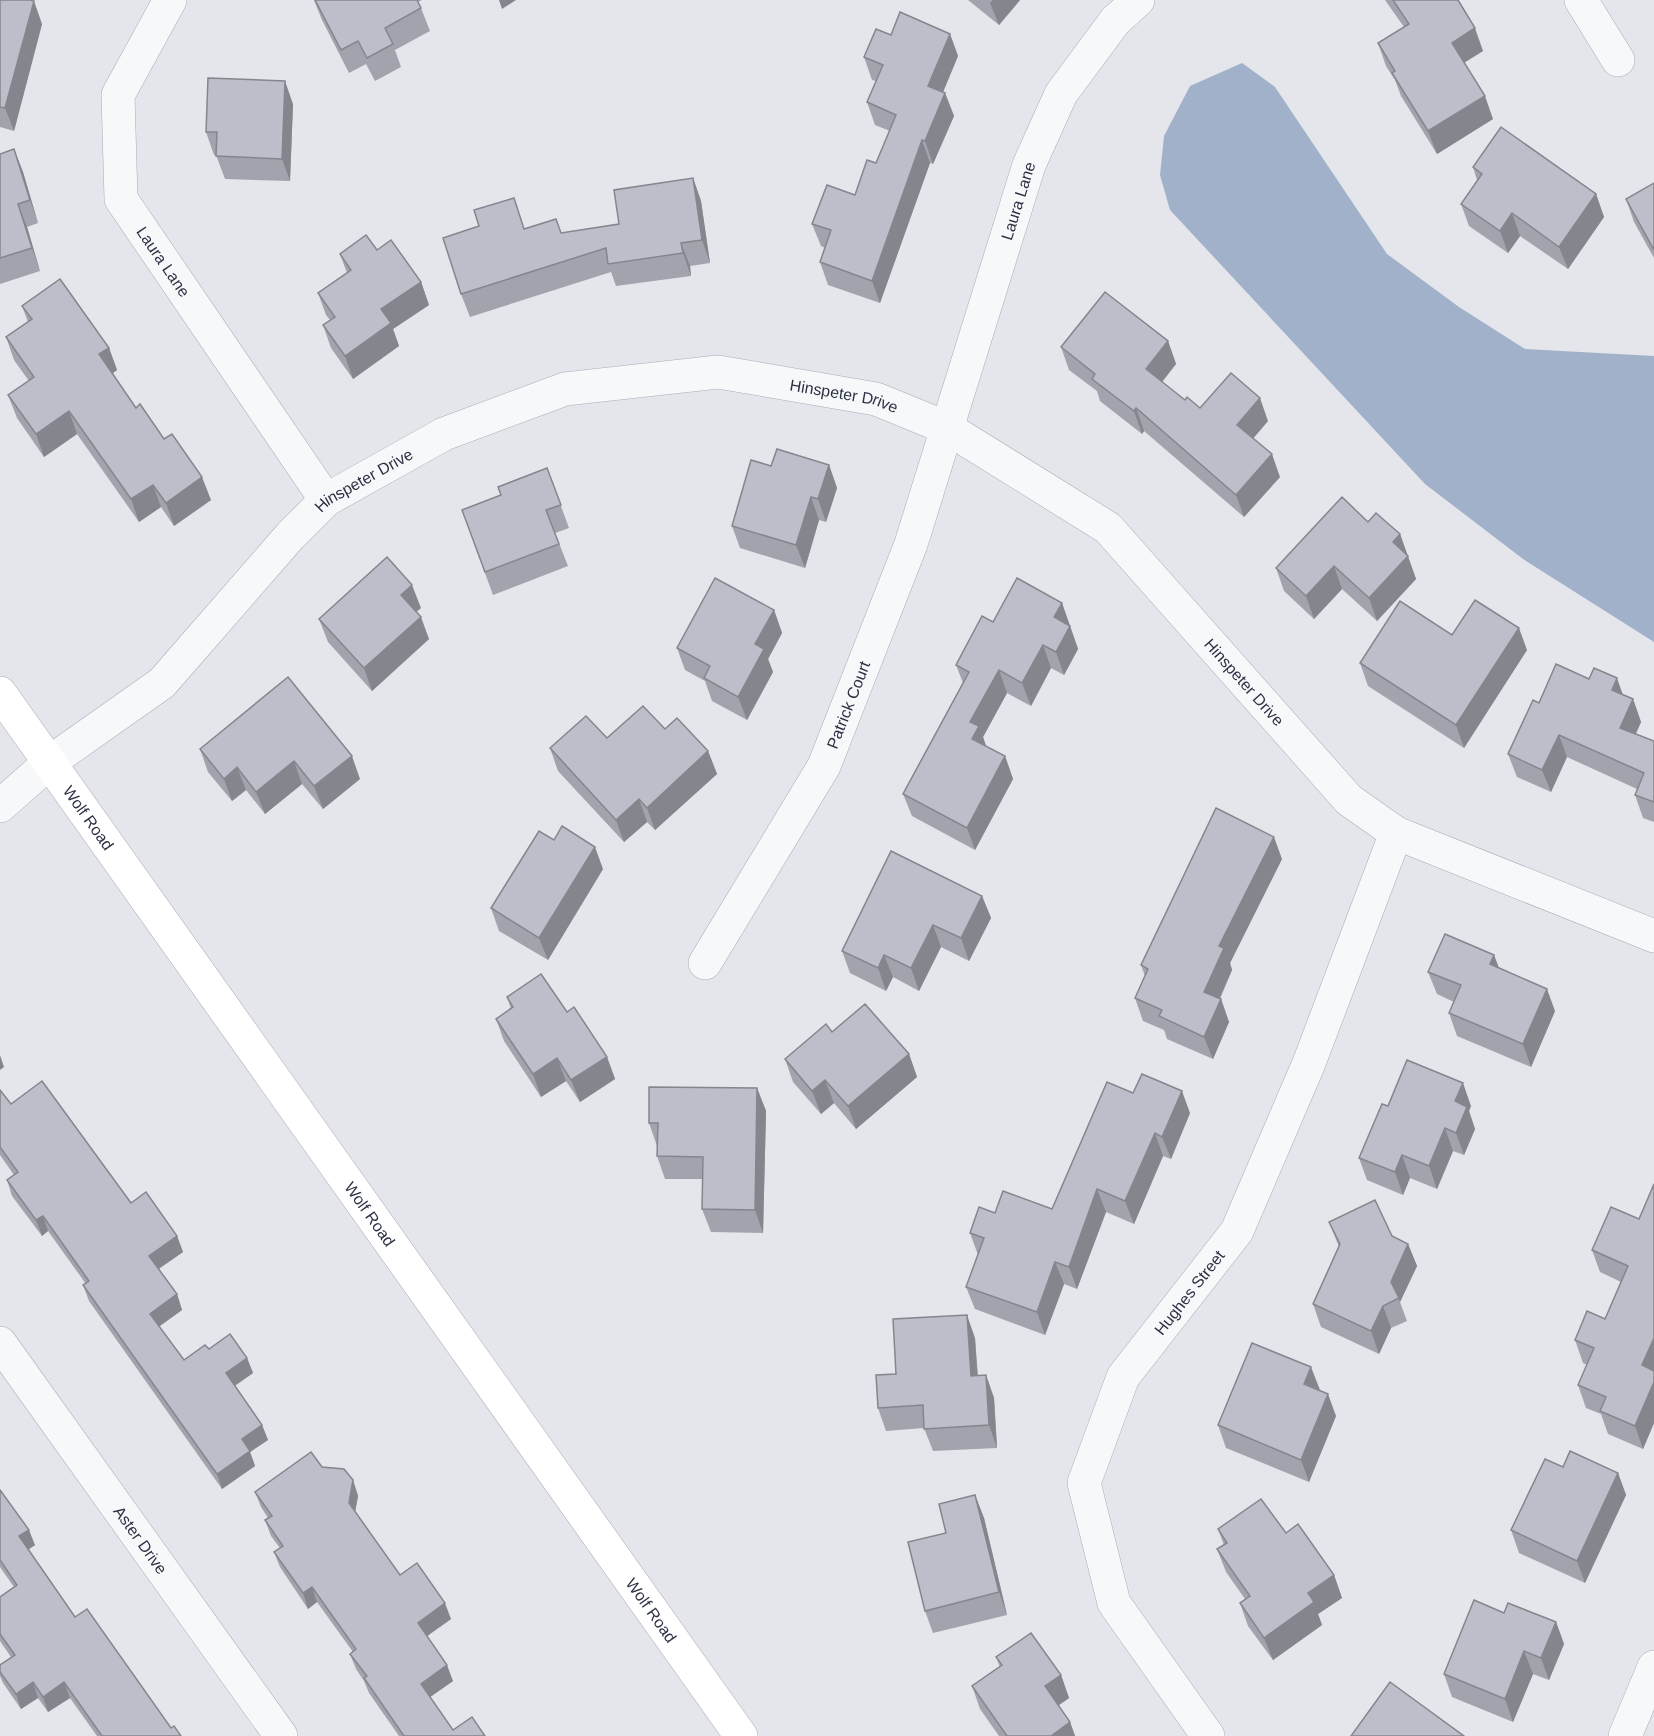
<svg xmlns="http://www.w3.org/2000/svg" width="1654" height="1736" viewBox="0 0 1654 1736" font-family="Helvetica,sans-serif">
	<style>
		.water { fill: #a1b1ca }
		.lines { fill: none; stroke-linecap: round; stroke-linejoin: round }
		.street-casing { stroke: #a9acb6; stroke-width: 34 }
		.secondary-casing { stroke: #a9acb6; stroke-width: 34 }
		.street { stroke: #f7f8fa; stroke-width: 33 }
		.secondary { stroke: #fff; stroke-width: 33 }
		.wall { fill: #a2a4ad }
		.shaded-wall { fill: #84868d }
		.building { fill: #bcbfc9; stroke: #84868d; stroke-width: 1.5 }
		.labels { text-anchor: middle; stroke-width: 6; stroke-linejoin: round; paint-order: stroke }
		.street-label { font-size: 16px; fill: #2c3244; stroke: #f4f6f9 }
	</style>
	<rect width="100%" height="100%" fill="#e4e6ec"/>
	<path class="water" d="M1242 63 1275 87 1387 254 1459 307 1525 349 1654 356V642L1523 559 1425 484 1170 210 1160 175 1164 136 1190 86Z"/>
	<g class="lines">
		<g class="street-casing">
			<g id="street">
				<path id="s1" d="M170 0 118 95 121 199 326 500"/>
				<path d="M1581 0 1618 60"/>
				<path id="s2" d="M0 806 50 762 162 683 290 536 326 500 444 434 565 389 718 372 876 399 947 428 1108 528 1349 800 1396 833 1654 936"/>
				<path id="s3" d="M705 963 824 766 911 544 1029 165 1061 94 1115 21 1138 0"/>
				<path id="s4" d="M0 1343 281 1736"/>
				<path id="s5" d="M1208 1736 1114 1603 1084 1483 1123 1377 1237 1231 1309 1063 1396 833"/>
				<path d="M1625 1736 1654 1667"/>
			</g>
		</g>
		<g class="secondary-casing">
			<g id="secondary">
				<path id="s6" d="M0 693 741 1736"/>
			</g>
		</g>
		<use href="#street" class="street"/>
		<use href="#secondary" class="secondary"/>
	</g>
	<g class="wall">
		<path d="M0 0 42 24 14 131 0 127Z"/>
		<path d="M314 0H422L418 2 421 8 430 31 395 50 401 67 375 81 366 64 349 73 322 20Z"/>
		<path d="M968 0H1020L999 25Z"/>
		<path d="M1385 0H1458L1483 51 1464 63 1493 119 1437 154 1401 96 1395 80 1386 66 1378 43 1404 27Z"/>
		<path d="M950 34 958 56 943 92 945 93 954 116 933 164 930 163 880 303 828 285 820 262 825 248 821 246 812 224 855 195 876 163 890 131 875 125 867 102 876 81 872 80 864 57 891 35Z"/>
		<path d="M293 104 290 181 225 179 216 155H214L206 132Z"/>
		<path d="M14 149 23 172 38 223 27 227 40 271 0 284V154Z"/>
		<path d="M1473 167 1596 194 1604 217 1568 269 1520 236 1508 253 1469 226 1461 204 1477 180Z"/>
		<path d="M693 178 701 201 710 263 690 266 691 276 616 286 611 272 470 317 461 294 525 229 562 233 619 224Z"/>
		<path d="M1654 183V258L1634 222 1626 199Z"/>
		<path d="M377 250 421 282 429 305 393 329 399 346 353 379 331 348 323 325 330 320 326 315 318 293 347 273 340 254Z"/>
		<path d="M22 306 109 348 117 370 112 374 136 408 164 439 211 500 174 526 161 507 139 522 77 434 44 457 17 418 8 395 29 381 14 360 6 337 28 322Z"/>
		<path d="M1168 341 1176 364 1162 382 1185 400 1200 408 1268 421 1253 438 1280 477 1244 517 1144 431 1142 434 1100 401 1097 391 1069 370 1061 347Z"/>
		<path d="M829 465 837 488 826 522 819 520 805 568 740 548 732 526 771 466Z"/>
		<path d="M547 468 569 528 555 533 568 566 493 595 462 510 501 495Z"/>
		<path d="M1368 522 1400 534 1416 579 1377 621 1342 589 1314 619 1284 591 1276 568Z"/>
		<path d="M1062 603 1078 649 1064 675 1051 668 1031 706 1007 693 983 737 986 746 1005 756 1013 779 975 850 912 816 903 794 963 683 956 665 993 622Z"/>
		<path d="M421 608 416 612 429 639 372 691 328 642 319 619Z"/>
		<path d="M774 610 782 633 768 659 773 672 747 720 712 701 705 681 685 670 677 648Z"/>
		<path d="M1452 635 1527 650 1464 748 1368 686 1360 663Z"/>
		<path d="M288 677 360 779 323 809 302 784 265 814 246 790 232 801 208 772 200 749Z"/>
		<path d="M1623 695 1633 699 1641 722 1636 734 1654 741V822L1643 818 1635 795 1637 789 1567 757 1551 792 1517 777 1508 754 1539 703Z"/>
		<path d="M665 729 708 751 717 774 655 830 647 822 624 842 558 771 550 748Z"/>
		<path d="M554 840 603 869 548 960 499 931 491 908Z"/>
		<path d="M1282 859 1230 963 1232 970 1220 999H1221L1229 1022 1213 1059 1167 1039 1164 1030 1143 1021 1135 998 1145 976 1141 965Z"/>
		<path d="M982 896 991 918 969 961 941 947 919 991 893 977 886 991 850 973 842 951Z"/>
		<path d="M1494 955 1499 968 1555 1011 1531 1067 1457 1036 1449 1013 1454 1002 1437 994 1428 972Z"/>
		<path d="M507 997 567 1012 607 1057 615 1079 580 1102 566 1081 541 1097 504 1041 496 1019 511 1009Z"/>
		<path d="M832 1032 909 1054 917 1077 856 1129 834 1103 821 1114 793 1082 785 1059Z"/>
		<path d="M757 1088 766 1111 763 1233 711 1232 702 1209 703 1179H665L657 1156V1146L649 1123Z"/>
		<path d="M0 1090 11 1104 131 1203 177 1236 183 1252 159 1269 177 1294 182 1310 159 1327 184 1360 209 1349 247 1358 253 1373 235 1386 262 1425 268 1440 250 1452 255 1466 222 1489 89 1301 83 1285 86 1284 48 1231 42 1236 12 1196 7 1180 14 1175 0 1155Z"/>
		<path d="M1133 1093 1190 1113 1171 1159 1163 1156 1134 1224 1106 1212 1077 1289 1064 1284 1045 1335 975 1309 966 1287 978 1255 970 1233 995 1213 1052 1209Z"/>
		<path d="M1388 1106H1471L1469 1111 1475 1129 1464 1155 1453 1151 1437 1189 1410 1178 1403 1195 1367 1180 1359 1158Z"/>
		<path d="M1654 1184V1423L1643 1449 1608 1434 1601 1414 1586 1408 1578 1385 1587 1365 1583 1363 1575 1340 1605 1319 1621 1282 1600 1272 1592 1250 1639 1219Z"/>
		<path d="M1329 1222 1392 1236 1408 1244 1417 1266 1400 1302 1407 1321 1391 1328 1379 1354 1321 1327 1313 1304 1339 1247Z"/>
		<path d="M975 1338 978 1376 986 1375 994 1398 997 1448 933 1451 924 1428 886 1431 878 1408 896 1374Z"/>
		<path d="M1320 1390 1336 1416 1309 1482 1226 1448 1218 1425Z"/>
		<path d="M322 1467 353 1480 358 1496 355 1512 400 1575 451 1619 427 1636 453 1681 430 1697 453 1730 485 1736H399L369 1693 364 1681 356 1669 350 1654 353 1652 317 1602 308 1609 280 1567 274 1552 280 1548 271 1536 265 1520 268 1518 261 1507 255 1492Z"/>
		<path d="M1563 1467 1618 1473 1626 1495 1585 1583 1519 1553 1511 1530Z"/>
		<path d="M0 1490 35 1545 28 1549 75 1617 171 1728 181 1736H97L70 1698 48 1712 38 1698 21 1709 3 1683 0 1676V1665L11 1657 0 1641V1597L14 1587 0 1567Z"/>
		<path d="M975 1495 984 1518 1007 1615 933 1633 925 1611 946 1533Z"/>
		<path d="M1218 1529 1286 1533 1334 1575 1342 1598 1318 1614 1322 1625 1273 1660 1248 1626 1240 1603 1245 1599 1226 1572 1217 1549 1224 1545Z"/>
		<path d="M1504 1613 1556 1622 1564 1644 1549 1680 1533 1674 1513 1722 1452 1697 1444 1674Z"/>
		<path d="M996 1657 1061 1675 1069 1698 1058 1706 1070 1722 1075 1736H999L980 1709 972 1686 1000 1667Z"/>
	</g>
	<g class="shaded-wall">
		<path d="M499 0H516L502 9Z"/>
		<path d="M993 0H1020L999 25 990 3Z"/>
		<path d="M34 1 42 24 14 131 5 108Z"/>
		<path d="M1475 28 1483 51 1460 65 1452 43Z"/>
		<path d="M950 34 958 56 936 109 928 86Z"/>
		<path d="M285 81 293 104 290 181 282 159Z"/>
		<path d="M945 93 954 116 933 164 925 141Z"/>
		<path d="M1485 96 1493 119 1437 154 1428 131Z"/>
		<path d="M922 140 930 163 880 303 872 281Z"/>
		<path d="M14 149 23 172 38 223 30 200Z"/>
		<path d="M693 178 701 201 710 263 702 240Z"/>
		<path d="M1596 194 1604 217 1568 269 1559 247Z"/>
		<path d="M18 204 27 227 40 271 32 248Z"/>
		<path d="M1512 213 1520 236 1508 253 1500 231Z"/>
		<path d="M681 243 690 266 691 276 683 253Z"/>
		<path d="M421 282 429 305 393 329 399 346 353 379 345 356 381 309Z"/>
		<path d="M1168 341 1176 364 1154 392 1146 369Z"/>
		<path d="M109 348 117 370 107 377 99 354Z"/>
		<path d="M1260 398 1268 421 1246 447 1237 425Z"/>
		<path d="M1136 408 1144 431 1142 434 1134 411Z"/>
		<path d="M69 411 77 434 44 457 36 434Z"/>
		<path d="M1272 454 1280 477 1244 517 1236 495Z"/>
		<path d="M829 465 837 488 826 522 818 499Z"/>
		<path d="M202 477 211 500 174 526 166 503Z"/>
		<path d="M153 485 161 507 139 522 131 499Z"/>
		<path d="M811 497 819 520 805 568 796 545Z"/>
		<path d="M1400 534 1416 579 1377 621 1369 598 1393 542Z"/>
		<path d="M1334 566 1342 589 1314 619 1306 596Z"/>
		<path d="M412 585 421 608 409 618 401 595Z"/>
		<path d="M1062 603 1078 649 1064 675 1056 652 1054 617Z"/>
		<path d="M774 610 782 633 768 659 773 672 747 720 738 697 755 644Z"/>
		<path d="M421 617 429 639 372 691 364 668Z"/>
		<path d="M1519 628 1527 650 1464 748 1456 725Z"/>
		<path d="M1043 645 1051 668 1031 706 1022 683Z"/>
		<path d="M999 670 1007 693 983 737 987 749 972 739 970 722Z"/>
		<path d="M1617 678 1625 701 1612 690Z"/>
		<path d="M1633 699 1641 722 1628 750 1620 728Z"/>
		<path d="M1559 735 1567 757 1551 792 1542 770Z"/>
		<path d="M708 751 717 774 655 830 647 808Z"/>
		<path d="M352 756 360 779 323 809 314 786Z"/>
		<path d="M1005 756 1013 779 975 850 967 828Z"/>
		<path d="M294 761 302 784 265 814 256 792Z"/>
		<path d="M237 767 246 790 232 801 224 779Z"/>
		<path d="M639 799 647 822 624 842 616 820Z"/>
		<path d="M1274 837 1282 859 1230 963 1232 970 1212 1015 1204 992 1219 946Z"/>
		<path d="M595 847 603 869 548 960 539 938Z"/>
		<path d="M982 896 991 918 969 961 961 938Z"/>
		<path d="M933 925 941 947 919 991 911 968Z"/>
		<path d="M884 955 893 977 886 991 878 968Z"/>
		<path d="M1494 955 1502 977 1490 964Z"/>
		<path d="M1547 989 1555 1011 1531 1067 1523 1044Z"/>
		<path d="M1221 999 1229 1022 1213 1059 1204 1037Z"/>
		<path d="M909 1054 917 1077 856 1129 848 1106Z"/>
		<path d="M0 1055 4 1067 0 1070Z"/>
		<path d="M607 1057 615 1079 580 1102 571 1080Z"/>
		<path d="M557 1058 566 1081 541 1097 533 1074Z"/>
		<path d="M825 1080 834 1103 821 1114 812 1091Z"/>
		<path d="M1463 1083 1471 1106 1469 1111 1475 1129 1464 1155 1456 1133 1455 1101Z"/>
		<path d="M757 1088 766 1111 763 1233 755 1210Z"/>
		<path d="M1182 1091 1190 1113 1171 1159 1162 1137Z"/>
		<path d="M1445 1128 1453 1151 1437 1189 1429 1166Z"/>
		<path d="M1155 1133 1163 1156 1134 1224 1125 1201Z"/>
		<path d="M1402 1155 1410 1178 1403 1195 1395 1172Z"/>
		<path d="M1097 1189 1106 1212 1077 1289 1069 1267Z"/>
		<path d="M43 1216 48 1231 42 1236 36 1220Z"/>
		<path d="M177 1236 183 1252 155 1271 149 1256Z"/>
		<path d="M1408 1244 1417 1266 1400 1302 1391 1282Z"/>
		<path d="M1055 1262 1064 1284 1045 1335 1037 1312Z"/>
		<path d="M177 1294 182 1310 155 1329 150 1314Z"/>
		<path d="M1383 1306 1391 1328 1379 1354 1371 1331Z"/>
		<path d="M967 1315 975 1338 979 1399 971 1376Z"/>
		<path d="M1654 1338V1379L1642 1365Z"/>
		<path d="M247 1358 253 1373 231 1388 226 1373Z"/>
		<path d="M1311 1367 1320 1390 1304 1384Z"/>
		<path d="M986 1375 994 1398 997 1448 989 1425Z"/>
		<path d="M1654 1382V1423L1643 1449 1635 1426Z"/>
		<path d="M1328 1394 1336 1416 1309 1482 1301 1460Z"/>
		<path d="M262 1425 268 1440 250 1452 255 1466 222 1489 217 1474 242 1439Z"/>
		<path d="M1618 1473 1626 1495 1585 1583 1577 1561Z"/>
		<path d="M353 1480 358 1496 354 1518 349 1503Z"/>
		<path d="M975 1495 984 1518 1007 1615 999 1592Z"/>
		<path d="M29 1530 35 1545 25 1552 19 1536Z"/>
		<path d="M1334 1575 1342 1598 1318 1614 1322 1625 1273 1660 1264 1638 1308 1593Z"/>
		<path d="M312 1587 317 1602 308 1609 303 1593Z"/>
		<path d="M445 1603 451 1619 423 1639 418 1623Z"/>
		<path d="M1556 1622 1564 1644 1549 1680 1541 1658Z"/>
		<path d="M1524 1651 1533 1674 1513 1722 1505 1699Z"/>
		<path d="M447 1665 453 1681 426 1700 421 1684Z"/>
		<path d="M1061 1675 1069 1698 1053 1709 1045 1686Z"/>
		<path d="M33 1682 38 1698 21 1709 16 1694Z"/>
		<path d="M64 1682 70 1698 48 1712 43 1697Z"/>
		<path d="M1070 1722 1075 1736H1051Z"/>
	</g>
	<g class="building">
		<path d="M0 0H30L34 1 5 108 0 107Z"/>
		<path d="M315 0H417L421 8 385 28 393 44 367 58 358 41 341 50Z"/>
		<path d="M1393 0H1458L1475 28 1452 43 1485 96 1428 131 1392 73 1395 71 1378 43 1409 24Z"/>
		<path d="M900 12 950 34 928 86 945 93 925 141 922 140 872 281 820 262 831 230 812 224 827 185 855 195 867 160 876 163 896 115 867 102 883 65 864 57 876 29 891 35Z"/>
		<path d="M208 78 285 81 282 159 216 156 217 132H206Z"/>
		<path d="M1501 127 1596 194 1559 247 1512 213 1500 231 1461 204 1482 174 1473 167Z"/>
		<path d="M14 149 30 200 18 204 32 248 0 258V154Z"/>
		<path d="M693 178 702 240 681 243 683 253 608 264 606 248 461 294 443 238 479 226 474 210 514 198 524 229 556 219 561 233 619 224 614 190Z"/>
		<path d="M1654 183V250L1626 199Z"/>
		<path d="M366 235 377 250 391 240 421 282 381 309 391 323 345 356 323 325 335 317 318 293 351 270 340 254Z"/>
		<path d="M60 279 109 348 99 354 136 408 140 404 164 439 172 434 202 477 166 503 153 485 131 499 69 411 36 434 8 395 34 377 6 337 32 319 22 306Z"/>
		<path d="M1105 292 1168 341 1146 369 1185 400 1187 397 1200 408 1231 373 1260 398 1237 425 1272 454 1236 495 1136 408 1134 411 1092 379 1095 374 1061 347Z"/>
		<path d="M777 449 829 465 818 499 811 497 796 545 732 526 751 460 771 466Z"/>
		<path d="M547 468 561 505 546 510 559 544 485 572 462 510 501 495 498 487Z"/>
		<path d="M1342 497 1368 522 1376 513 1400 534 1393 542 1408 556 1369 598 1334 566 1306 596 1276 568Z"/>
		<path d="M387 557 412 585 401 595 421 617 364 668 319 619Z"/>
		<path d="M715 578 774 610 755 644 764 649 738 697 704 678 710 666 677 648Z"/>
		<path d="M1017 578 1062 603 1054 617 1070 626 1056 652 1043 645 1022 683 999 670 970 722 979 726 972 739 1005 756 967 828 903 794 969 672 956 665 982 616 993 622Z"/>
		<path d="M1475 600 1519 628 1456 725 1360 663 1400 601 1452 635Z"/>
		<path d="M1556 664 1589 679 1594 668 1617 678 1612 690 1633 699 1620 728 1654 741V802L1635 795 1644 773 1559 735 1542 770 1508 754 1533 700 1539 703Z"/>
		<path d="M288 677 352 756 314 786 294 761 256 792 237 767 224 779 200 749Z"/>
		<path d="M643 706 665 729 677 718 708 751 647 808 639 799 616 820 550 748 586 716 607 738Z"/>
		<path d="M1216 808 1274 837 1219 946 1224 948 1204 992 1221 999 1204 1037 1159 1016 1162 1010 1135 998 1148 969 1141 965Z"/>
		<path d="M562 826 595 847 539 938 491 908 539 831 554 840Z"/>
		<path d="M891 851 982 896 961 938 933 925 911 968 884 955 878 968 842 951Z"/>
		<path d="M1445 934 1494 955 1490 964 1547 989 1523 1044 1449 1013 1461 985 1428 972Z"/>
		<path d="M541 974 567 1012 574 1007 607 1057 571 1080 557 1058 533 1074 496 1019 513 1007 507 997Z"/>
		<path d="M865 1004 909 1054 848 1106 825 1080 812 1091 785 1059 826 1024 832 1032Z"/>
		<path d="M1407 1060 1463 1083 1455 1101 1467 1107 1456 1133 1445 1128 1429 1166 1402 1155 1395 1172 1359 1158 1382 1104 1388 1106Z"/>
		<path d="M1142 1074 1182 1091 1162 1137 1155 1133 1125 1201 1097 1189 1069 1267 1055 1262 1037 1312 966 1287 984 1238 970 1233 979 1207 995 1213 1003 1191 1052 1209 1107 1082 1133 1093Z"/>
		<path d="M42 1081 131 1203 146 1192 177 1236 149 1256 177 1294 150 1314 184 1360 205 1345 209 1349 230 1334 247 1358 226 1373 262 1425 242 1439 250 1451 217 1474 83 1285 89 1281 43 1216 36 1220 7 1180 18 1172 0 1147V1090L11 1104Z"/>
		<path d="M649 1087 757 1088 755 1210 702 1209 703 1157 657 1156 658 1123H649Z"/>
		<path d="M1654 1184V1338L1642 1365 1654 1371V1382L1635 1426 1600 1411 1606 1397 1578 1385 1594 1348 1575 1340 1587 1311 1605 1319 1628 1266 1592 1250 1611 1207 1639 1219Z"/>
		<path d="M1375 1200 1392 1236 1408 1244 1391 1282 1399 1298 1383 1306 1371 1331 1313 1304 1340 1244 1329 1222Z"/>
		<path d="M967 1315 971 1376 986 1375 989 1425 924 1429 923 1405 878 1408 876 1375 896 1374 893 1319Z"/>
		<path d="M1252 1343 1311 1367 1304 1384 1328 1394 1301 1460 1218 1425Z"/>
		<path d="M1570 1451 1618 1473 1577 1561 1511 1530 1545 1459 1563 1467Z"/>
		<path d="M311 1452 322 1467 344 1469 353 1480 349 1503 400 1575 417 1563 445 1603 418 1623 447 1665 421 1684 453 1730 472 1717 485 1736H404L364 1678 367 1676 350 1654 356 1649 312 1587 303 1593 274 1552 283 1546 265 1520 272 1516 255 1492Z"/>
		<path d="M0 1490 29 1530 19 1536 75 1617 87 1609 171 1728 174 1726 181 1736H102L64 1682 43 1697 33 1682 16 1694 0 1672V1665L15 1655 0 1634V1597L17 1585 0 1560Z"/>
		<path d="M975 1495 999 1592 925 1611 908 1542 946 1533 939 1504Z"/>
		<path d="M1261 1499 1286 1533 1298 1524 1334 1575 1308 1593 1314 1602 1264 1638 1240 1603 1250 1596 1217 1549 1227 1543 1218 1529Z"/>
		<path d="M1474 1600 1504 1613 1508 1603 1556 1622 1541 1658 1524 1651 1505 1699 1444 1674Z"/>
		<path d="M1031 1633 1061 1675 1045 1686 1070 1722 1051 1736H1007L972 1686 1002 1665 996 1657Z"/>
		<path d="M1390 1682 1464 1736H1351Z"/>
	</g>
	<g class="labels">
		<g class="street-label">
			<text dy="6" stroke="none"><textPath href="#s3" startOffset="828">Laura Lane</textPath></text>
			<text dy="6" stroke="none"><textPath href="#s1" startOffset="288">Laura Lane</textPath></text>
			<text dy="6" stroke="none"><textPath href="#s2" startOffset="996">Hinspeter Drive</textPath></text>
			<text dy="6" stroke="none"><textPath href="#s2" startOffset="492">Hinspeter Drive</textPath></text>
			<text dy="6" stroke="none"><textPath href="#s2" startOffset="1500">Hinspeter Drive</textPath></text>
			<text dy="6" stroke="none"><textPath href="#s3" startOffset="296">Patrick Court</textPath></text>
			<text dy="6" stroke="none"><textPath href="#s6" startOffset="153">Wolf Road</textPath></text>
			<text dy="6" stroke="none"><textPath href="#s6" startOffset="639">Wolf Road</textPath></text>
			<text dy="6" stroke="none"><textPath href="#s5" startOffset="507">Hughes Street</textPath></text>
			<text dy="6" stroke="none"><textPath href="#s4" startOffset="242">Aster Drive</textPath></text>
			<text dy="6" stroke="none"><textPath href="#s6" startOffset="1125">Wolf Road</textPath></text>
		</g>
	</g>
</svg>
